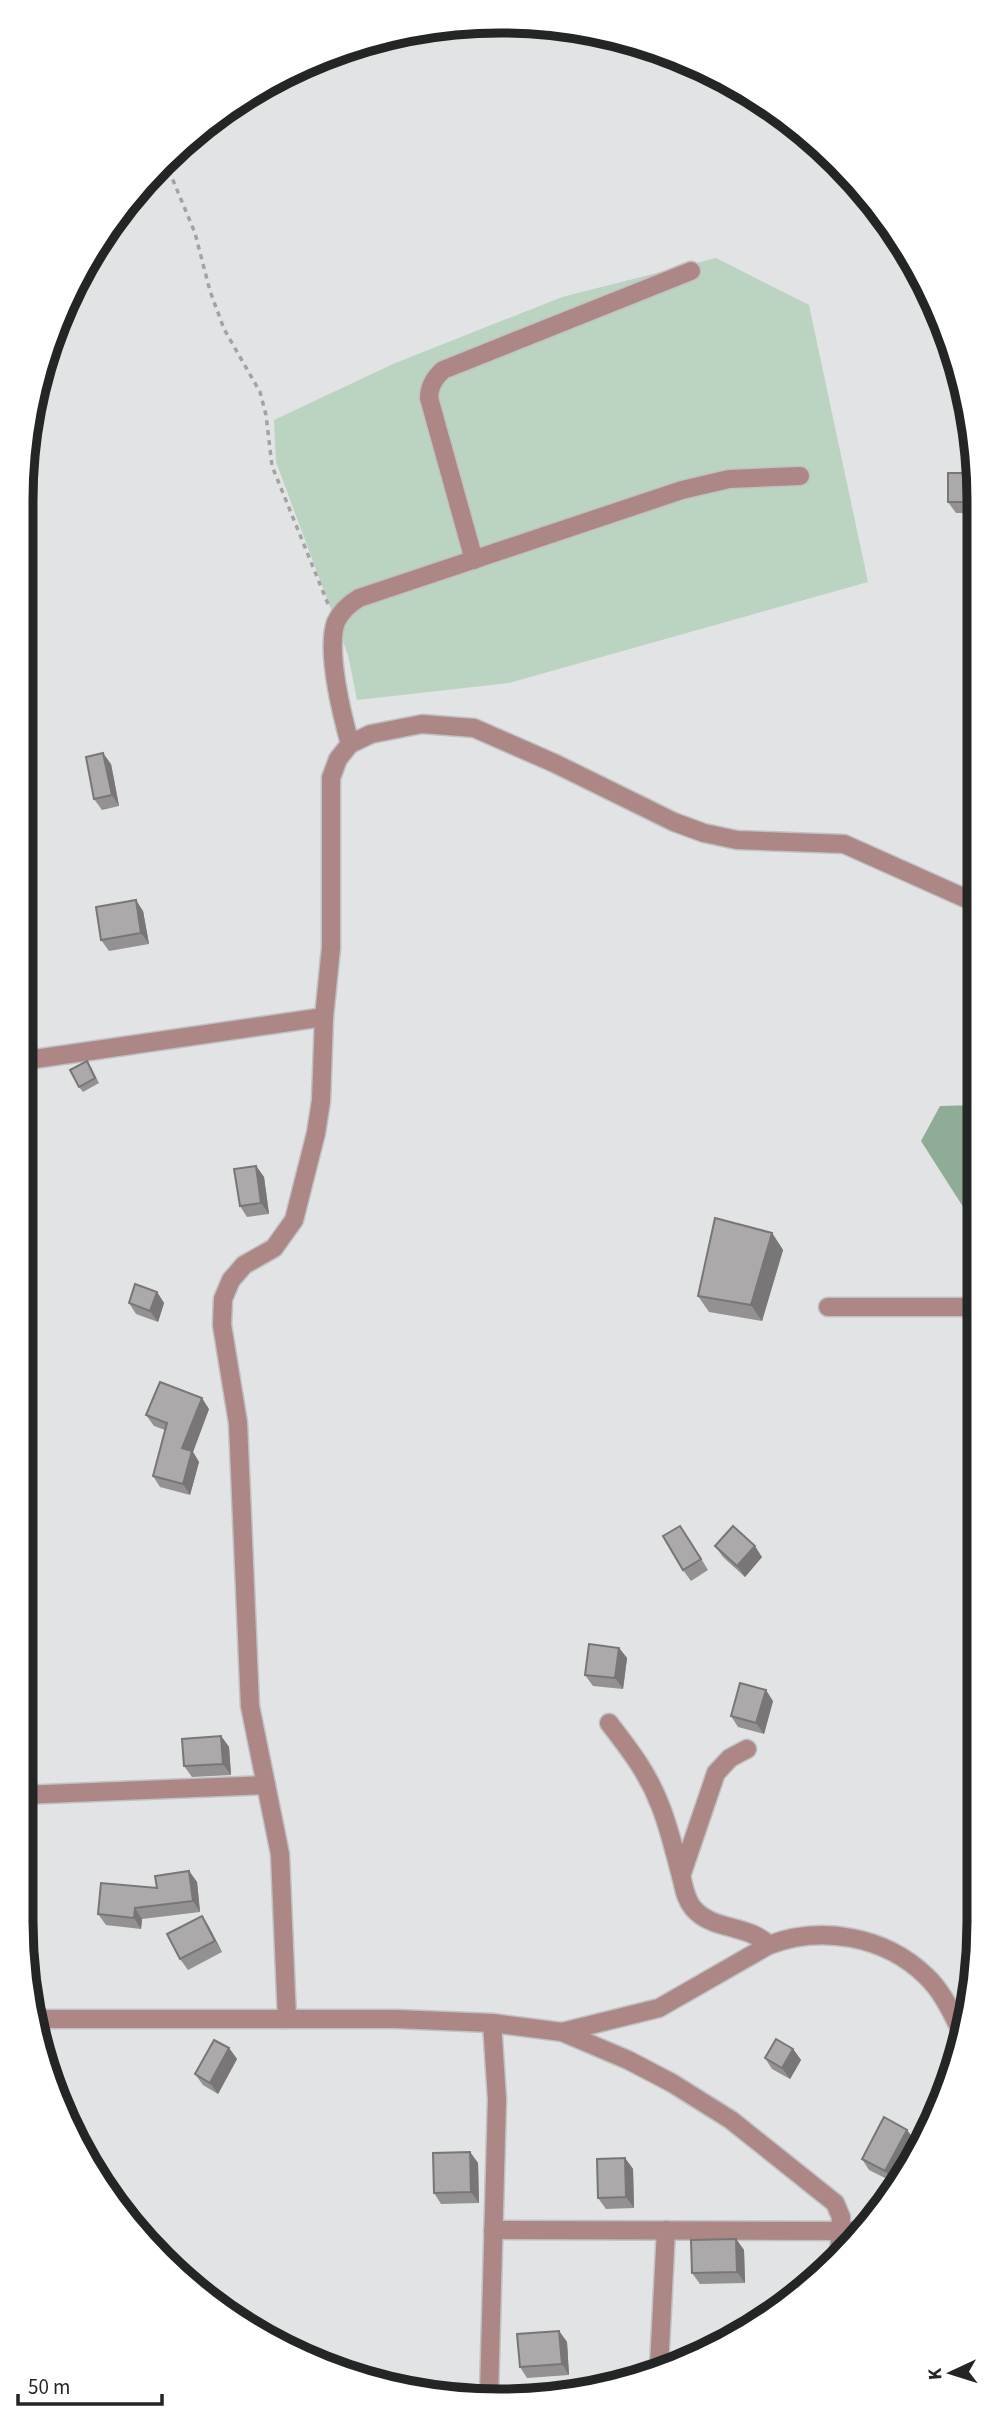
<svg xmlns="http://www.w3.org/2000/svg" width="1000" height="2422" viewBox="0 0 1000 2422" font-family="'Source Sans 3',sans-serif">
	<style>
		.green { fill: #bbd4c1 }
		.forest { fill: #8fac97 }
		.lines { fill: none; stroke-linecap: round; stroke-linejoin: round }
		.minor-casing { stroke: #bfc1c2; stroke-width: 21 }
		.path { stroke: #a2a4a4; stroke-width: 3.5; stroke-dasharray: 5 5; stroke-linecap: butt }
		.minor { stroke: #ad8786; stroke-width: 18 }
		.wall { fill: #939192 }
		.shaded-wall { fill: #787677 }
		.building { fill: #aba9aa; stroke: #787677; stroke-width: 2 }
		.rim { fill: none; stroke: #242525; stroke-width: 9 }
	</style>
	<rect width="100%" height="100%" fill="#e1e3e4"/>
	<path class="green" d="M716 258 809 305 868 582 509 683 357 700 348 655 276 462 274 420 393 364 562 297Z"/>
	<path class="forest" d="M977 1105V1246L967 1213 921 1141 940 1106Z"/>
	<g class="lines">
		<g class="minor-casing">
			<g id="minor">
				<path d="M474 560 429 398C429 386 434 378 443 370L691 271"/>
				<path d="M350 744C342 715 326 650 336 622 341 611 349 604 359 598L682 490 729 479 800 476"/>
				<path d="M21 1061 324 1017"/>
				<path d="M828 1307H977"/>
				<path d="M609 1723C629 1749 648 1773 660 1805 669 1827 674 1850 680 1872 684 1885 684 1897 693 1908 712 1931 748 1924 769 1945"/>
				<path d="M21 1795 266 1785"/>
				<path d="M681 1876 716 1773 730 1758 747 1749"/>
				<path d="M37 2019H396L492 2023 562 2032 628 2060 672 2083 731 2120 835 2203 841 2217 839 2258"/>
				<path d="M287 2019 280 1854 250 1706 238 1423 222 1325 223 1299 231 1280 244 1265 274 1248 294 1220 316 1133 321 1101 324 1017 331 948V778L338 759 350 744 371 734 422 724 474 728 554 763 674 822 704 833 737 840 844 844 976 903"/>
				<path d="M562 2032 659 2008 769 1945C821 1925 885 1936 926 1976 942 1991 951 2011 961 2031"/>
				<path d="M493 2230 864 2231"/>
				<path d="M659 2367 666 2230"/>
				<path d="M489 2395 497 2099 492 2023"/>
			</g>
		</g>
		<path class="path" d="M165 161 195 233 210 291 224 329 260 392 266 415 272 466 328 604"/>
		<use href="#minor" class="minor"/>
	</g>
	<g class="wall">
		<path d="M975 474V513H956L948 502Z"/>
		<path d="M111 764 119 806 102 810 94 799Z"/>
		<path d="M143 911 149 944 109 951 101 940Z"/>
		<path d="M91 1067 99 1083 83 1092 79 1087Z"/>
		<path d="M256 1166 264 1177 269 1214 247 1217 240 1206Z"/>
		<path d="M772 1233 783 1250 762 1321 709 1312 698 1296Z"/>
		<path d="M157 1292 164 1303 158 1322 136 1314 129 1303Z"/>
		<path d="M209 1409 193 1452 199 1462 190 1495 160 1487 153 1476 165 1430 154 1426 146 1415Z"/>
		<path d="M688 1537 708 1570 691 1581 683 1570Z"/>
		<path d="M715 1546 762 1557 745 1577 723 1557Z"/>
		<path d="M619 1648 627 1658 623 1689 593 1686 585 1675Z"/>
		<path d="M773 1701 764 1734 738 1727 731 1716Z"/>
		<path d="M221 1736 229 1747 231 1775 192 1777 184 1766Z"/>
		<path d="M189 1871 197 1882 200 1912 142 1919 141 1929 106 1925 98 1914 157 1888Z"/>
		<path d="M202 1916 209 1927 222 1952 188 1970 180 1959Z"/>
		<path d="M229 2048 237 2059 218 2094 203 2085 195 2074Z"/>
		<path d="M793 2049 801 2060 790 2079 772 2069 765 2058Z"/>
		<path d="M907 2130 915 2141 893 2182 869 2170 862 2159Z"/>
		<path d="M470 2152 478 2163 479 2203 441 2204 434 2193Z"/>
		<path d="M625 2158 633 2169 634 2208 606 2209 598 2198Z"/>
		<path d="M736 2239 744 2250 745 2283 700 2284 692 2273Z"/>
		<path d="M559 2331 567 2342 569 2375 527 2378 520 2367Z"/>
	</g>
	<g class="shaded-wall">
		<path d="M103 753 111 764 119 806 112 795Z"/>
		<path d="M136 900 143 911 149 944 141 933Z"/>
		<path d="M256 1166 264 1177 269 1214 261 1203Z"/>
		<path d="M772 1233 783 1250 762 1321 751 1305Z"/>
		<path d="M157 1292 164 1303 158 1322 150 1311Z"/>
		<path d="M202 1398 209 1409 193 1452 199 1462 190 1495 183 1484 182 1448Z"/>
		<path d="M755 1546 762 1557 745 1577 737 1566Z"/>
		<path d="M619 1648 627 1658 623 1689 615 1678Z"/>
		<path d="M766 1690 773 1701 764 1734 756 1723Z"/>
		<path d="M221 1736 229 1747 231 1775 223 1764Z"/>
		<path d="M189 1871 197 1882 200 1912 193 1901Z"/>
		<path d="M135 1908 142 1919 141 1929 134 1918Z"/>
		<path d="M202 1916 209 1927 222 1952 215 1941Z"/>
		<path d="M229 2048 237 2059 218 2094 210 2083Z"/>
		<path d="M793 2049 801 2060 790 2079 782 2068Z"/>
		<path d="M907 2130 915 2141 893 2182 885 2171Z"/>
		<path d="M470 2152 478 2163 479 2203 471 2192Z"/>
		<path d="M625 2158 633 2169 634 2208 626 2197Z"/>
		<path d="M736 2239 744 2250 745 2283 737 2272Z"/>
		<path d="M559 2331 567 2342 569 2375 562 2364Z"/>
	</g>
	<g class="building">
		<rect x="948" y="473" width="26" height="29"/>
		<path d="M103 753 112 795 94 799 86 757Z"/>
		<path d="M136 900 141 933 101 940 96 907Z"/>
		<path d="M87 1061 95 1078 79 1087 70 1070Z"/>
		<path d="M256 1166 261 1203 240 1206 234 1169Z"/>
		<path d="M715 1218 772 1233 751 1305 698 1296Z"/>
		<path d="M135 1284 157 1292 150 1311 129 1303Z"/>
		<path d="M160 1382 202 1398 182 1448 192 1451 183 1484 153 1476 167 1423 146 1415Z"/>
		<path d="M680 1526 701 1559 683 1570 663 1536Z"/>
		<path d="M733 1526 755 1546 737 1566 715 1546Z"/>
		<path d="M589 1644 619 1648 615 1678 585 1675Z"/>
		<path d="M740 1683 766 1690 756 1723 731 1716Z"/>
		<path d="M221 1736 223 1764 184 1766 182 1739Z"/>
		<path d="M189 1871 193 1901 135 1908 134 1918 98 1914 101 1883 157 1888 155 1876Z"/>
		<path d="M202 1916 215 1941 180 1959 167 1934Z"/>
		<path d="M776 2039 793 2049 782 2068 765 2058Z"/>
		<path d="M214 2040 229 2048 210 2083 195 2074Z"/>
		<path d="M884 2117 907 2130 885 2171 862 2159Z"/>
		<path d="M470 2152 471 2192 434 2193 433 2153Z"/>
		<path d="M625 2158 626 2197 598 2198 597 2159Z"/>
		<path d="M736 2239 737 2272 692 2273 691 2240Z"/>
		<path d="M559 2331 562 2364 520 2367 517 2334Z"/>
	</g>
	<path d="M0 0H1000V2422H0ZM500 33H500A467 467 0 0 1 967 500V1922A467 467 0 0 1 500 2389H500A467 467 0 0 1 33 1922V500A467 467 0 0 1 500 33Z" fill="#fff" fill-rule="evenodd"/>
	<path class="rim" d="M500 33H500A467 467 0 0 1 967 500V1922A467 467 0 0 1 500 2389H500A467 467 0 0 1 33 1922V500A467 467 0 0 1 500 33Z"/>
	<g transform="translate(951 2373) rotate(266)" stroke="#ffffff" stroke-width="5" paint-order="stroke">
	<path d="M0-5L12 26L0 18L-12 26Z" fill="#242525"/>
	<text y="-10" font-size="19" font-weight="bold" text-anchor="middle" fill="#242525">K</text>
	</g>
	<path d="M18 2394v10h144v-10" fill="none" stroke="#242525" stroke-width="3.5"/>
	<text x="28" y="2394" font-size="21" fill="#242525" stroke="#ffffff" stroke-width="5" paint-order="stroke">50 m</text>
</svg>
